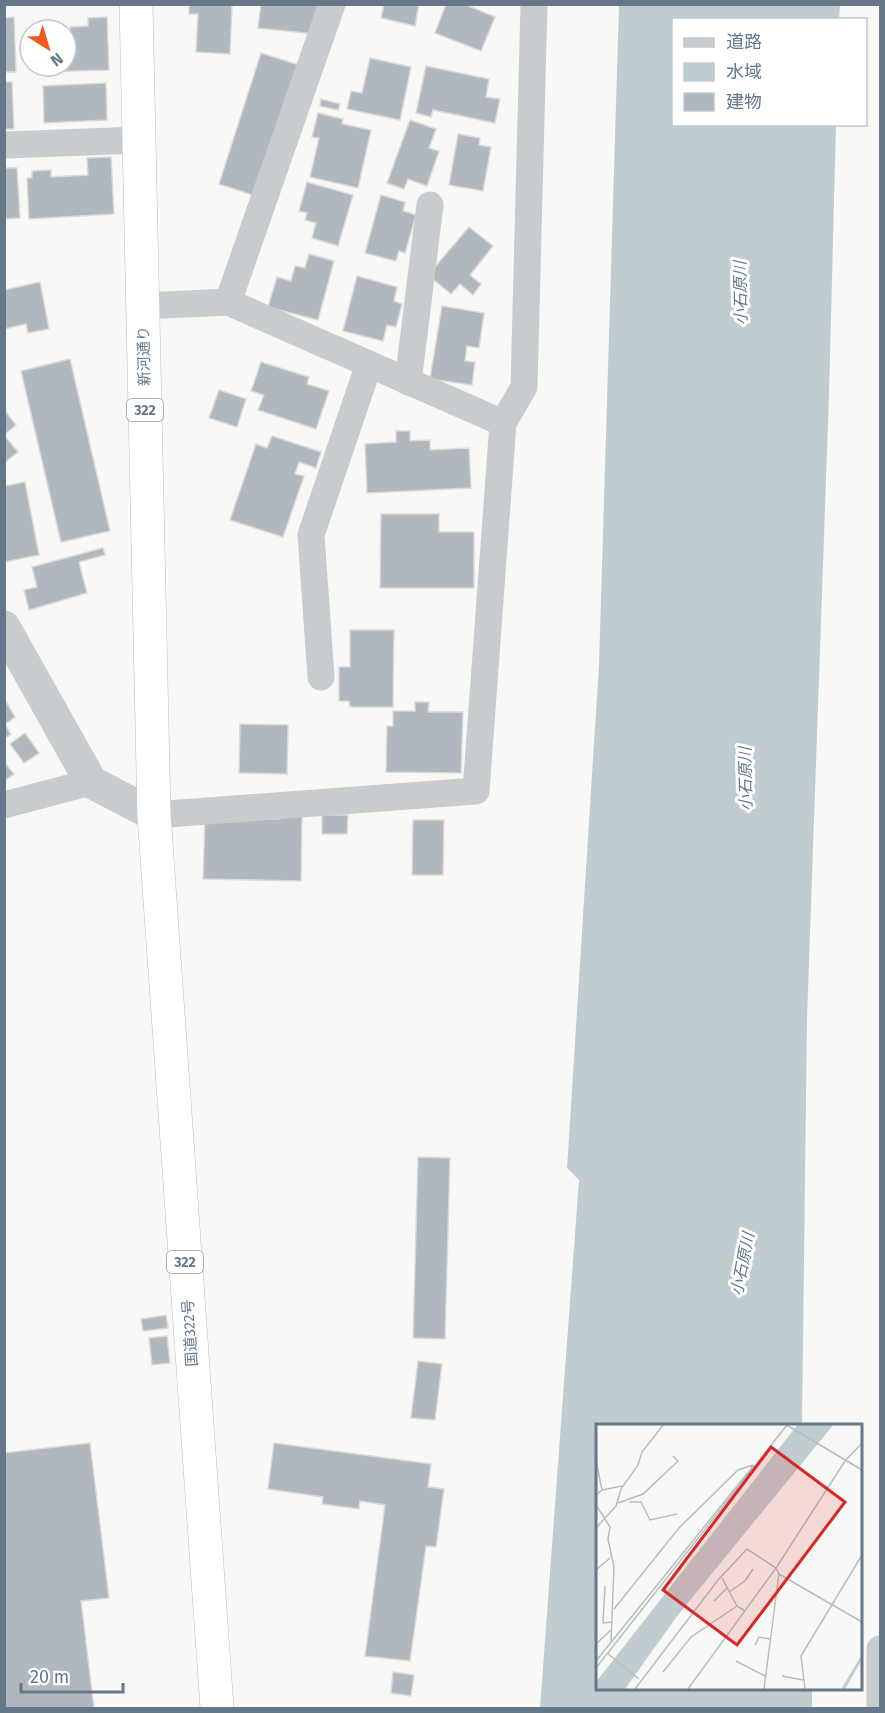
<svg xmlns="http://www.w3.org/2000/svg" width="885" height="1713" viewBox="0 0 885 1713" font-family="'Fira Sans','Noto Sans JP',sans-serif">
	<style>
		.water { fill: #c1ccd1 }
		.building { fill: #b0b7be; stroke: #dadad8; stroke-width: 1.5 }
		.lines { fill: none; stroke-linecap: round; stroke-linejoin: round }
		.trunk-casing { stroke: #babec1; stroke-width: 34 }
		.minor { stroke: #c8cccf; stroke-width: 27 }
		.tertiary { stroke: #c8cccf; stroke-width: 33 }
		.trunk { stroke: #fff; stroke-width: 33 }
		.labels { text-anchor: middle; stroke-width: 6; stroke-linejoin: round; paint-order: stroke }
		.shield { fill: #fff; stroke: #93a0ac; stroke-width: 1.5 }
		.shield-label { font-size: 14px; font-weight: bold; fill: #657789 }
		.street-label { font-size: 15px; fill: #657789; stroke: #fff }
		.water-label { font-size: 16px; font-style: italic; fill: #617984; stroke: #fff }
		.inset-river { fill: none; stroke: #c1ccd1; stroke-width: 3 }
		.inset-road { fill: none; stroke: #b4bdc4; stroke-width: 1.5 }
		.view { fill: #d62828; fill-opacity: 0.15; stroke: #d62828; stroke-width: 3 }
		.inset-edge { fill: none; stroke: #657789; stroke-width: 3 }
	</style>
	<rect width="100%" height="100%" fill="#f8f9f6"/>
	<path class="water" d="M619 5H840L839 19 674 20V124L836 125 829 395 807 1019 802 1425H597V1688H812V1708H540L579 1180 567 1168 599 665Z"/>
	<g class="building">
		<path d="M177 4H232L230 54 196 52 198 14H189V5Z"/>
		<path d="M261 4H318L315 34 258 28Z"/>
		<path d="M384 4H419L415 26 381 18Z"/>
		<path d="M446 4H464L495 17 481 51 435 33Z"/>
		<path d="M14 17 16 72H4V18Z"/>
		<path d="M107 17 109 70 39 72V66H66V32H70V27L88 26V18Z"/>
		<path d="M261 53 299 65 256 196 219 184Z"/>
		<path d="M370 58 411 67 400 120 347 109 351 91 362 93Z"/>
		<path d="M426 66 489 79 486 97 500 99 495 123 433 110 431 117 416 113Z"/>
		<path d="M4 82H12L14 129H4Z"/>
		<path d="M106 83 107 120 44 123 43 86Z"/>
		<path d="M321 99 340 104 338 110 320 106Z"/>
		<path d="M318 113 343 119 342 124 371 130 358 188 310 177 319 138 312 137Z"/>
		<path d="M410 120 436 129 429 148 439 151 427 186 408 179 404 189 387 183Z"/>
		<path d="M458 134 480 138 479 145 491 147 483 191 449 185Z"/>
		<path d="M111 157 114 214 29 219 27 178H32V171L51 170V177L88 175 87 158Z"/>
		<path d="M4 168H17L20 218 4 219Z"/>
		<path d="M307 182 353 195 338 246 312 238 316 223 305 220 307 213 299 211Z"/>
		<path d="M381 195 405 202 403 211 416 215 405 253 399 251 396 261 365 253Z"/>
		<path d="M469 227 493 246 470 275 481 284 473 295 460 284 451 294 428 275Z"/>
		<path d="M309 254 334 261 318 320 268 307 277 277 291 281 295 266 305 268Z"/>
		<path d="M357 276 397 287 394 301 402 304 396 327 387 325 383 341 343 331Z"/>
		<path d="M40 282 49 329 28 333 26 324 4 329V290Z"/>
		<path d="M442 306 484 313 479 348 467 346 465 361 475 362 472 385 430 379Z"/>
		<path d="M70 359 110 531 61 542 21 371Z"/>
		<path d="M261 362 309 377 307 384 329 391 316 429 258 410 264 395 251 391Z"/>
		<path d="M219 390 246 399 237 427 209 418Z"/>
		<path d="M6 412 16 425 4 435V413Z"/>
		<path d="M396 431H410V441L430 440V450L469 448 471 488 367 493 365 444 396 442Z"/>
		<path d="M4 435 18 452 4 463Z"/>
		<path d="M272 436 321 452 316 468 299 462 295 474 304 476 283 537 230 520 256 444 267 448Z"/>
		<path d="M25 482 39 555 4 562V486Z"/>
		<path d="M381 514H439V532H474V588H380Z"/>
		<path d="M103 548 105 555 79 562 87 593 29 610 24 590 37 587 32 567Z"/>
		<path d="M350 630H394L393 707H350L349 701H339V667H350Z"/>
		<path d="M4 698 15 717 5 724 11 735 4 738Z"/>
		<path d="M415 702H429L428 712H463L461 773 386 772 387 726H393V711H415Z"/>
		<path d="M240 724 288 725 287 774 239 773Z"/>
		<path d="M25 733 39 753 24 763 10 744Z"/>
		<path d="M4 762 14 774 4 781Z"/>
		<path d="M280 815H302L301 881 203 879 205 818 280 819Z"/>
		<path d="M322 815H348L347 834H322Z"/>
		<path d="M413 820H444L443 875H412Z"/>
		<path d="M418 1157 450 1158 445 1339 413 1338Z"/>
		<path d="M166 1315 168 1328 143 1331 141 1319Z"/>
		<path d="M167 1336 170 1363 152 1365 149 1338Z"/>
		<path d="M418 1361 442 1364 435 1420 411 1418Z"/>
		<path d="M90 1443 109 1598 81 1601 94 1708H4V1453Z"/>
		<path d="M274 1443 431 1464 428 1487 444 1489 436 1547 426 1546 410 1661 365 1656 385 1505 360 1501 359 1509 322 1504 323 1497 268 1489Z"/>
		<path d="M393 1672 414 1675 411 1696 391 1693Z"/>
	</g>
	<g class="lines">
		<g class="trunk-casing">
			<path id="trunk" d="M136 4 154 815 217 1708"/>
		</g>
		<g class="minor">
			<path d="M6 145 139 140"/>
			<path d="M228 302 332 4"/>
			<path d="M143 306 228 302 503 423"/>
			<path d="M408 382 430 205"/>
			<path d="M321 677 311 535 369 364"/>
			<path d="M4 805 91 782"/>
			<path d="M154 815 476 791 503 423 524 387 534 4"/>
			<path d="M880 1708V1649"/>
		</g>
		<path class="tertiary" d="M4 627 91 782 154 815"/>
		<use href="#trunk" class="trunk"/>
	</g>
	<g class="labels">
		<g class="shield">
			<rect x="127" y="399" width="36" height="22" rx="4.5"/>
			<rect x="167" y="1251" width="36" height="22" rx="4.5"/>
		</g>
		<g class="shield-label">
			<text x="145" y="415">322</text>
			<text x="185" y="1267">322</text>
		</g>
		<g class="street-label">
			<text transform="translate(144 356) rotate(-91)" y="5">新河通り</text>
			<text transform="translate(190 1333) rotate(-94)" y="5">国道322号</text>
		</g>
		<g class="water-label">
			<text transform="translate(740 293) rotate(-91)" y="6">小石原川</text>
			<text transform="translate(745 779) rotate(-91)" y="6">小石原川</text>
			<text transform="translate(742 1264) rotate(-79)" y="6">小石原川</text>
		</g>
	</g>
	<g transform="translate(596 1424)">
		<rect width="266" height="266" fill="#f8f9f6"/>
		<path d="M202 0H238L82 191 29 265H0V258Z" fill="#c1ccd1"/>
		<path class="inset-river" d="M247 265 266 233"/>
		<path class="inset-road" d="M189 0 266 46M0 36 6 66 0 71M6 66 26 62M33 78H45L54 96 81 90M22 79 47 70 82 37 77 32M0 81 14 103 12 115 18 143 15 218M0 104 20 82 25 65 42 41 46 28 68 0M0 146 14 134M183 150 266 198M126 154 141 182 149 187M9 162 7 199 16 198M133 168 149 157 157 145M118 177 131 164M18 185 83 104 142 46 157 41M0 220 15 206M159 221 163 213 174 215M11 229 43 255M0 237 158 41M140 237 169 252M0 244 191 1M67 248 95 213 141 182M186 252 207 256M39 265 122 156 151 125 180 144 183 150 168 265M92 265 180 144 249 37 266 19M209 265 205 232 266 131"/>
		<path class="view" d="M175 23 249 78 141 221 67 166Z"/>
		<rect width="266" height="266" class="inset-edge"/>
	</g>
	<rect width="885" height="1713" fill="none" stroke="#657789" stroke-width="12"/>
	<rect x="672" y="18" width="195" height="108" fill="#ffffff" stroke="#c1c9d0" stroke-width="1.5"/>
	<rect x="684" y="38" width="30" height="9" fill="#c8cccf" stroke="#c1c9d0" stroke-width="1.5"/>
	<text x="726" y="48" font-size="18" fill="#657789">道路</text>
	<rect x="684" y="63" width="30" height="18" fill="#c1ccd1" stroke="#c1c9d0" stroke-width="1.5"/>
	<text x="726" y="78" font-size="18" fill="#657789">水域</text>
	<rect x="684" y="93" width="30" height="18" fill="#b0b7be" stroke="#c1c9d0" stroke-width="1.5"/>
	<text x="726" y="108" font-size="18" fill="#657789">建物</text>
	<g transform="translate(48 48) rotate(143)"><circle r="28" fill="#ffffff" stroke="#c1c9d0" stroke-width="1.5"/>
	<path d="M0-4.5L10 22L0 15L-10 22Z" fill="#f25a1c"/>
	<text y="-9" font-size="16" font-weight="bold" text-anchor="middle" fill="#657789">N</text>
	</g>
	<path d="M21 1683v9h102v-9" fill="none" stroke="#657789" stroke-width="3"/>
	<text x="30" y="1683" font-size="18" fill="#657789" stroke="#ffffff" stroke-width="4.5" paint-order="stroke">20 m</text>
</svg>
